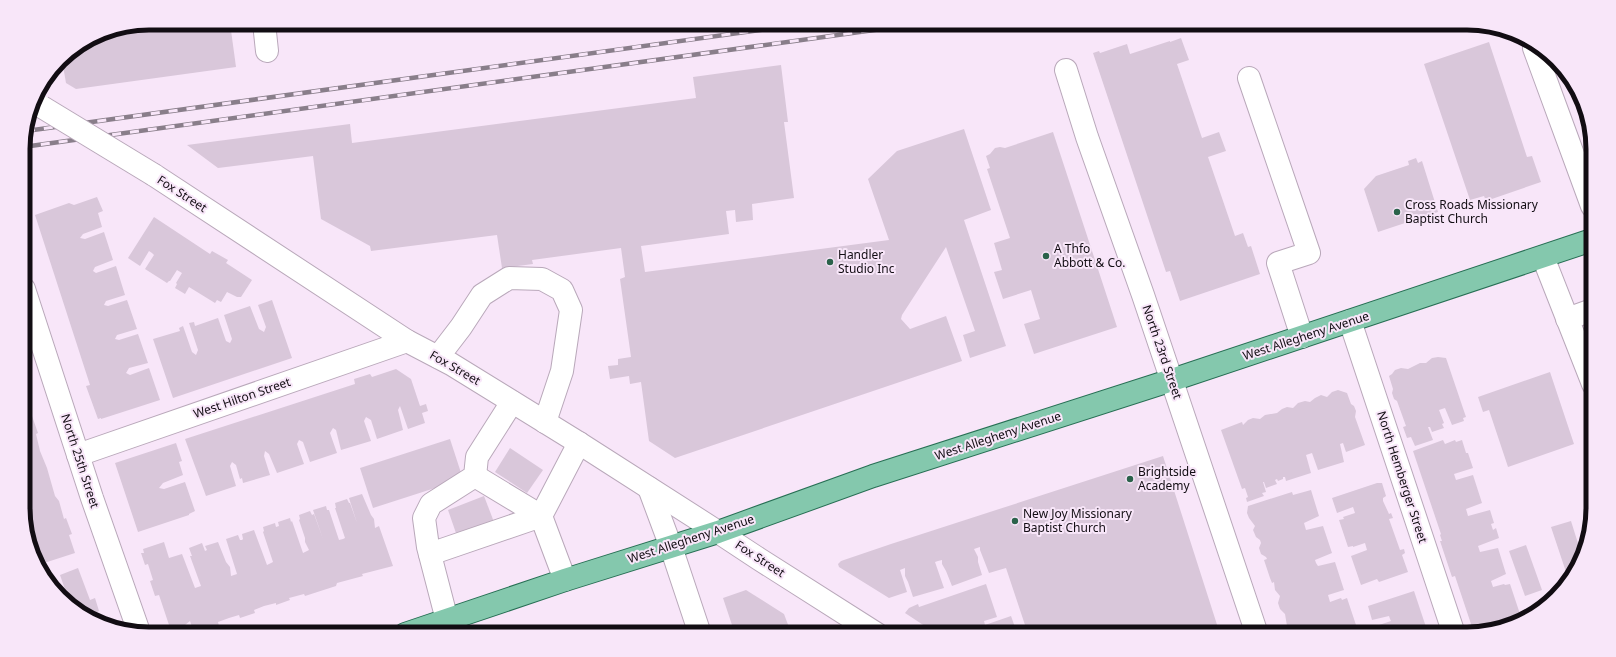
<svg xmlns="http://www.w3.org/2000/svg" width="1616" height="657" viewBox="0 0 1616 657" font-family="'Noto Sans',sans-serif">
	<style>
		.building { fill: #d9c7da }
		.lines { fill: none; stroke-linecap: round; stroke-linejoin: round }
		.minor-casing { stroke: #b9a8ba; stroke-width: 24 }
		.major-casing { stroke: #276f54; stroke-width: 24 }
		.minor { stroke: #fff; stroke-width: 22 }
		.major { stroke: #84c8ad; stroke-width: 22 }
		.rail-casing { stroke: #897e8a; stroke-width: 4.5 }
		.rail { stroke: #f8e6f9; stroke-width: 3; stroke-dasharray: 9; stroke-linecap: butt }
		.minor-bridge-casing { stroke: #b9a8ba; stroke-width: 24; stroke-linecap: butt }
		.minor-bridge { stroke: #fff; stroke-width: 22 }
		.poi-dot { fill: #2a624a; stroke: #f8e6f9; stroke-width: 1.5 }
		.labels { text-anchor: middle; stroke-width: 4; stroke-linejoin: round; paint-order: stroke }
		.street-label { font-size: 12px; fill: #120d13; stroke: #f8e6f9 }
		.poi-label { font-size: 12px; fill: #120d13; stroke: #f8e6f9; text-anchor: start }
		.rim { fill: none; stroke: #120d13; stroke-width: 5 }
	</style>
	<rect width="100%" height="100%" fill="#f8e6f9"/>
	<g class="building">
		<path d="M149 23H230L236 67 76 89 66 83 62 60 66 55 101 33Z"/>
		<path d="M1181 38 1189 60 1177 64 1202 138 1219 132 1226 151 1208 157 1235 236 1243 233 1248 247 1251 246 1260 274 1180 301 1170 271 1166 272 1093 53 1099 51 1100 53 1127 44 1130 54 1170 41V42Z"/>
		<path d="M1489 42 1527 157 1532 156 1541 182 1486 201 1484 196 1470 200 1424 64Z"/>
		<path d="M781 65 788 122H784L794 198 752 204 753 220 736 222 735 210 726 211 729 234 641 246 645 272 889 240 868 179 897 151 964 129 991 210 964 220 1006 346 970 358 963 335 975 331 946 247 902 315 901 319 910 329 946 316 962 361 675 458 649 441 641 382 630 384 629 376 610 379 608 366 618 365V359L631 357 620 279 625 277 621 248 532 260 533 264 502 268 497 235 371 251 370 246 321 219 313 156 218 168 187 145 350 124 352 143 696 98 693 77Z"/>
		<path d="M1053 132 1117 327 1034 354 1024 324 1040 319 1031 290 1003 299 994 272 1002 270 994 243 1010 238 987 169 990 168 986 156 990 154 995 148 1000 147 1005 148Z"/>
		<path d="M1416 158 1418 163 1422 161 1438 212 1378 232 1364 189 1376 176 1409 165 1408 161Z"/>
		<path d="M97 197 103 211 98 213 102 227 83 234 80 238 85 239 104 232 113 260 95 267 93 271 96 273 116 266 125 295 106 301 104 305 108 306 127 300 137 329 117 335 115 339 119 340 138 334 148 363 129 368 126 373 130 375 149 368 160 400 101 419V418L98 419 86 386 90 385 35 215 69 203 74 205Z"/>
		<path d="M154 217 210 254 212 251 228 260 226 263 252 280 241 297H237L227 292 221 302 217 300 215 303 189 287 185 294 175 288 177 284 176 283 182 273 177 270 170 281H169L167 283 145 269 154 255 152 253 149 251 140 266 128 258Z"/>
		<path d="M272 300 292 358 173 398 153 339 180 331 179 328 183 326 192 352 196 355 198 350 189 323 194 322 195 326 218 318 226 341 230 343 232 339 224 315 250 306 259 329 264 332 266 327 258 305Z"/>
		<path d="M1438 357 1446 358 1466 417 1463 418 1464 421 1452 425 1445 408 1439 410 1444 423 1442 424 1444 428 1432 432 1430 427H1428L1433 440 1415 446 1411 437 1407 438 1403 427 1406 426 1397 401 1394 399 1392 393 1393 389 1389 376 1392 374 1395 370 1401 368 1408 369 1420 363H1426L1432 358Z"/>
		<path d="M396 369 411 379 420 406 426 404 428 411 422 413 425 423 408 429 400 406 398 410 403 430 377 439 371 420 366 417 364 421 371 441 341 450 336 430 333 428 330 433 337 453 310 462 303 442 299 440 297 444 304 464 277 473 269 454 265 451 264 456 270 475 243 483 242 478 240 479 236 465 232 462 230 466 236 486 206 496 185 439 355 384 354 379 370 374 372 377Z"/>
		<path d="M1550 372 1574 444 1508 467 1489 410 1483 412 1478 397Z"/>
		<path d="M1338 390 1347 393 1351 404 1354 406 1356 411 1355 417 1365 445 1346 452 1343 443 1340 444 1344 462 1318 470 1312 453 1306 455 1311 473 1286 481 1285 477H1283V479L1278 481 1277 479 1275 480 1277 484 1266 488 1264 482H1263L1266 492 1262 493 1264 496 1247 502 1246 498 1248 497 1245 488 1242 489 1221 430 1242 422 1243 425 1248 420 1253 418 1260 419 1265 415 1277 413 1282 409 1287 407 1293 408 1298 403 1305 401 1310 402 1315 398 1321 395 1327 397 1332 392Z"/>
		<path d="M25 402 30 416H32L38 433 36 434 40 451 47 468 55 496 59 501 64 519 66 518 72 534 69 535 75 553 41 564 26 533 32 529 25 528Z"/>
		<path d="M450 439 463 479 373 508 360 468Z"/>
		<path d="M1443 440 1445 444 1455 440 1456 442 1462 440 1466 453H1468L1473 468 1454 474 1456 480 1473 475 1482 503 1466 509 1468 516 1490 510 1494 523 1491 524 1493 530 1496 528 1499 538 1478 546 1480 552 1498 548 1506 574 1491 581 1493 587 1504 584 1505 585 1510 584 1520 614 1515 616 1516 619 1474 633 1455 576 1452 577 1440 541H1442L1440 535 1441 534 1413 451Z"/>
		<path d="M176 443 182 461 179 462 183 475 163 483 159 488 164 489 185 482 195 511 189 514V515L138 532 115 463Z"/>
		<path d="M510 448 543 470 527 493 495 472Z"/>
		<path d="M1163 456 1220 634H1054L1053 631 1043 634H1028L1006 568 989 573 980 550V547L974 549 978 557V562L982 575 952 586 946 571 942 564V560L938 561 935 562 944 588 913 597 908 582 905 576V568L900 570 907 592 889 598 839 567 838 564 841 561 891 544Z"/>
		<path d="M1377 483H1382L1386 496 1383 498V501L1389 514 1391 513 1393 518 1389 519 1400 550 1404 549 1405 553 1402 555 1408 572 1379 582 1377 579 1361 585 1351 556 1367 550 1365 543 1353 547V546L1348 547 1339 520 1344 519 1343 517 1355 513 1353 507 1337 513 1332 498Z"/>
		<path d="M1311 490 1319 516 1304 523 1306 530 1323 526 1332 553 1315 560 1316 563 1318 566 1335 562 1344 590 1328 595 1330 602 1341 598 1342 600 1347 598 1356 625 1339 632 1340 634H1292L1291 629 1287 626 1285 614 1280 609 1278 603 1280 596 1275 590 1274 582 1272 583 1270 578 1264 560 1267 559 1266 557 1261 554 1259 548 1261 543 1260 540 1256 537 1253 530 1255 526 1249 518 1247 513 1248 506 1292 492 1293 495Z"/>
		<path d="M362 494 371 515 374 519 375 528 379 526 393 566 362 574 363 576 337 583 336 586 305 596 304 594 289 598 290 600 276 605V603L264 606 254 610 255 613 240 618 239 615 229 618 218 622 219 626 212 629 194 633 190 621 185 625 170 628 159 595 155 596 150 581 153 580 148 564 145 565 141 553H144L143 549 164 542 169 558 182 554 195 588 201 586 190 556H192L189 548 202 543 205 551 207 550 205 546 218 542 226 562 230 567 231 576 237 574 226 539 238 535 240 540H242L243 539 242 534 254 530 267 565 273 562 263 532 264 531 263 527 275 523 276 527 279 526 278 522 290 518 291 522 292 521 303 553 309 550 305 542V538L299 520 300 519 299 515 310 511 312 515 314 514 323 539 313 510 326 506 327 510H329L339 540 343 539 345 538 335 508H336L335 503 347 499 349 503H350L357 523 349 498Z"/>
		<path d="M484 496 494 522 457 536 448 510Z"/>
		<path d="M1571 521 1582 556 1569 581 1551 527Z"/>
		<path d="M1526 545 1542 590 1525 596 1509 551Z"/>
		<path d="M78 568 90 600 95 598 99 611 95 613 98 620 69 601 60 575Z"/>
		<path d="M986 584 997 617 984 621 985 625 1011 616 1016 630 1005 634H937L905 613 909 608 918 604 919 607Z"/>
		<path d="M746 590 784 614 790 630 803 625 809 628 810 631H812L813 634H735L723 598Z"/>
		<path d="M1414 591 1426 627 1406 634H1377L1375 629 1380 627 1379 625 1391 621 1390 619 1389 616 1372 620 1368 606Z"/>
	</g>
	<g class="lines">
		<g class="minor-casing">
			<g id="minor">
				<path d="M264 23 267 51"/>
				<path d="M1534 48 1592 206"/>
				<path d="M1066 70 1087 137 1143 295 1257 634"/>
				<path d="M1249 78 1309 253 1278 263 1302 337"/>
				<path d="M154 175 407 341 451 364 579 443 718 532 759 559 877 634"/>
				<path d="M1543 257 1593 384"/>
				<path d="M24 289 92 498 139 632"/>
				<path d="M1567 319 1592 310"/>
				<path d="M1350 321 1454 634"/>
				<path d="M438 357 461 327 482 295 509 278 542 279 562 290 571 310 562 371 545 422"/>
				<path d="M78 455 407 341"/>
				<path d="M475 476 541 516 579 443"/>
				<path d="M649 488 671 547 700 634"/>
				<path d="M430 554 541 516 565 580"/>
				<path d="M447 620 428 547 424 518 431 504 475 476 477 457 512 402"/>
			</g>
		</g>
		<g class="major-casing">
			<path id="major" d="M405 634 565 580 718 532 873 476 1172 380 1592 240"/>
		</g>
		<use href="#minor" class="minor"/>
		<use href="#major" class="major"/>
		<g class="rail-casing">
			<g id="rail">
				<path d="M26 131 811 23"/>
				<path d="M23 147 925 23"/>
			</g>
		</g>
		<use href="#rail" class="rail"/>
		<g class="minor-bridge-casing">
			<path id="minor-bridge" d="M42 107 154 175"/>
		</g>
		<use href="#minor-bridge" class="minor-bridge"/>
	</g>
	<g class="poi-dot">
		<circle cx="1397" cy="212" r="4"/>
		<circle cx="1046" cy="256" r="4"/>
		<circle cx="830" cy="262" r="4"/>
		<circle cx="1130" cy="479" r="4"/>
		<circle cx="1015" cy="521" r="4"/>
	</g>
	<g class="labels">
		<g class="street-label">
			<text transform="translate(182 194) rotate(33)" y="4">Fox Street</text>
			<text transform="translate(1306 336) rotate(-18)" y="4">West Allegheny Avenue</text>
			<text transform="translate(1162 352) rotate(71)" y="4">North 23rd Street</text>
			<text transform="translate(455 368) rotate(30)" y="4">Fox Street</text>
			<text transform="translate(242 398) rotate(-19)" y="4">West Hilton Street</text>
			<text transform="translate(998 436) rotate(-18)" y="4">West Allegheny Avenue</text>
			<text transform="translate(80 461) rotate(72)" y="4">North 25th Street</text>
			<text transform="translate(1402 477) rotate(72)" y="4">North Hemberger Street</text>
			<text transform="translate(691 539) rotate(-18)" y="4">West Allegheny Avenue</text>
			<text transform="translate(760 559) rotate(33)" y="4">Fox Street</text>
		</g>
		<g class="poi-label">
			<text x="1405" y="209">Cross Roads Missionary<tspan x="1405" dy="14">Baptist Church</tspan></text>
			<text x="1054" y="253">A Thfo<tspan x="1054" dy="14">Abbott &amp; Co.</tspan></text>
			<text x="838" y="259">Handler<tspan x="838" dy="14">Studio Inc</tspan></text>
			<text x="1138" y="476">Brightside<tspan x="1138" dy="14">Academy</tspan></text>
			<text x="1023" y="518">New Joy Missionary<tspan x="1023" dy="14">Baptist Church</tspan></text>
		</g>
	</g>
	<path d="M0 0H1616V657H0ZM149 30H1467A119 119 0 0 1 1586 149V508A119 119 0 0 1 1467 627H149A119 119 0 0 1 30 508V149A119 119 0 0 1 149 30Z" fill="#f8e6f9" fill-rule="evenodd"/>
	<path class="rim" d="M149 30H1467A119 119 0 0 1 1586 149V508A119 119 0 0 1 1467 627H149A119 119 0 0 1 30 508V149A119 119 0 0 1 149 30Z"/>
</svg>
